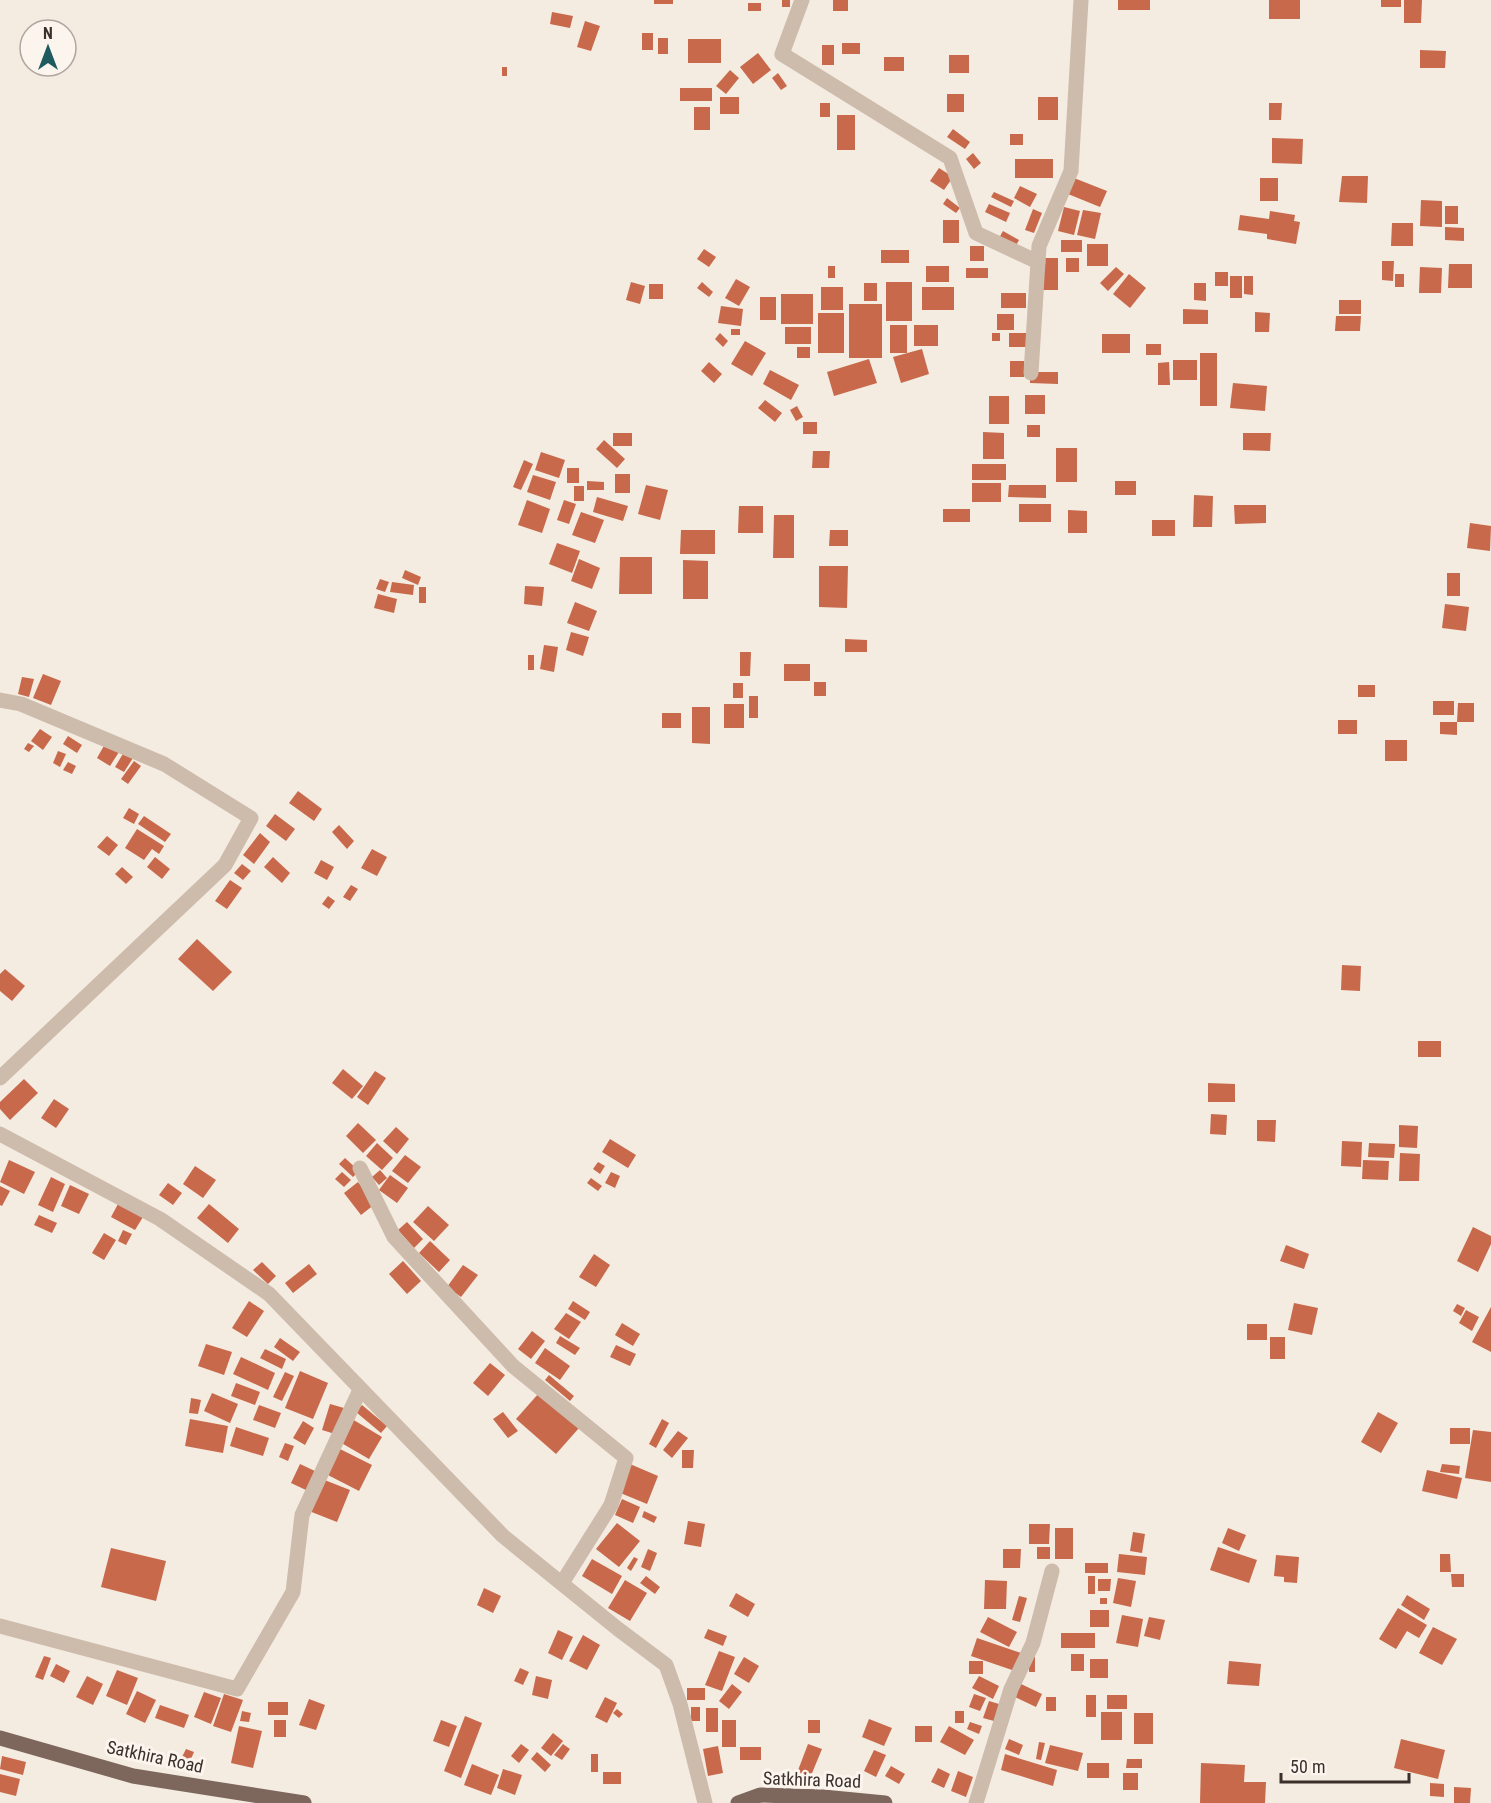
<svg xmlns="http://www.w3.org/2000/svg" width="1491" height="1803" viewBox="0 0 1491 1803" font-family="'Roboto Condensed',sans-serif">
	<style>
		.building { fill: #c8694b }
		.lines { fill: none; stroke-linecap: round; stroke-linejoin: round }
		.minor { stroke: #cdbbac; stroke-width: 15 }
		.major { stroke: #7d675c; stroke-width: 15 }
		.labels { text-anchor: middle; stroke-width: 6; stroke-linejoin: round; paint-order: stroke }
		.street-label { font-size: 18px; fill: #3b302b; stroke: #fbf5ee }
	</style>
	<rect width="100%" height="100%" fill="#f4ebe1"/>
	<g class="building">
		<rect x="654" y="0" width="19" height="4"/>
		<rect x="782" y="0" width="8" height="7"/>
		<rect x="833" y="0" width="15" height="11"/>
		<rect x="1118" y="0" width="32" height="10"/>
		<rect x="1269" y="0" width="31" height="19"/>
		<rect x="1381" y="0" width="20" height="7"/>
		<path d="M1404 0H1422L1421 23H1404Z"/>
		<rect x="748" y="3" width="13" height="8"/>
		<path d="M552 12 573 16 570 28 550 24Z"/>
		<path d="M585 21 600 26 591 51 577 47Z"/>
		<rect x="642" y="33" width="11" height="17"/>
		<rect x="658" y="38" width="10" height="16"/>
		<rect x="688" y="39" width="33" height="24"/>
		<rect x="842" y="43" width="18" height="11"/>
		<rect x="822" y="45" width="12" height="20"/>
		<path d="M1420 50 1446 51 1445 68H1420Z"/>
		<path d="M758 53 771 70 753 84 740 67Z"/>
		<rect x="949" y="55" width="20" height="18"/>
		<rect x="884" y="57" width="20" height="14"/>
		<rect x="502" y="67" width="5" height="9"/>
		<path d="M730 70 739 78 726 94 716 86Z"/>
		<path d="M778 73 787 86 781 90 772 78Z"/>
		<rect x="680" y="88" width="32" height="13"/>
		<rect x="947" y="94" width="17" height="18"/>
		<rect x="720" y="97" width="19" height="17"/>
		<rect x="1038" y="97" width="20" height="23"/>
		<rect x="820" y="103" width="10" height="14"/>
		<path d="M1269 103H1282L1281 120H1269Z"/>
		<rect x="694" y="107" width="16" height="23"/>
		<rect x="837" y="115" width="18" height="35"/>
		<path d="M953 129 970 142 965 149 947 137Z"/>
		<rect x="1010" y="134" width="13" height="11"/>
		<path d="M1272 138 1303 139 1302 164 1272 163Z"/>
		<path d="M973 153 981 163 974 169 966 159Z"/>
		<rect x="1015" y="159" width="38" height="19"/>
		<path d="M939 168 953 177 944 190 930 181Z"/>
		<path d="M1342 176H1368L1367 203 1339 202Z"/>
		<path d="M1074 178 1107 191 1100 207 1068 194Z"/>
		<rect x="1260" y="178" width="18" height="23"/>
		<path d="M1020 186 1037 194 1030 207 1014 198Z"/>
		<path d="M994 192 1014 201 1011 207 991 197Z"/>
		<path d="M947 198 960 208 956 213 943 204Z"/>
		<path d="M1421 200 1442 201V227L1420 226Z"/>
		<path d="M989 204 1010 213 1006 222 985 212Z"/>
		<rect x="1445" y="206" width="13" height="18"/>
		<path d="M1064 207 1080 211 1074 235 1058 231Z"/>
		<path d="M1033 209 1042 213 1034 233 1025 230Z"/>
		<path d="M1083 210 1101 213 1095 239 1077 235Z"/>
		<path d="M1270 211 1295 215 1294 221 1300 222 1296 244 1267 239V234L1238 230 1240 215 1269 219Z"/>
		<rect x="943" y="220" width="16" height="23"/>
		<path d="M1392 223H1413V246H1391Z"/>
		<path d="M1445 227 1464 228V241L1445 240Z"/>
		<path d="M1003 231 1019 240 1014 249 998 240Z"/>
		<rect x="1061" y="240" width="21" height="12"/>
		<rect x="1087" y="244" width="21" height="22"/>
		<rect x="970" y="246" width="14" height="15"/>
		<path d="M704 249 716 257 709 267 697 259Z"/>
		<rect x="881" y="250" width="28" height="13"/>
		<rect x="1043" y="258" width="15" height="32"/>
		<rect x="1066" y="258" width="13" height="14"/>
		<path d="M1382 261H1394L1393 281 1382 280Z"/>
		<path d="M1449 264H1472V288H1448Z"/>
		<rect x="828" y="266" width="7" height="12"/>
		<rect x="926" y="266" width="23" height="16"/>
		<path d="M1116 267 1124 274 1108 291 1100 283Z"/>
		<path d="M1420 267 1442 268 1441 293H1419Z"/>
		<rect x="966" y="268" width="22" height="10"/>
		<rect x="1215" y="272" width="13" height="14"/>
		<path d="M1129 274 1146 288 1130 308 1113 294Z"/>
		<rect x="1395" y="274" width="9" height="13"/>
		<rect x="1230" y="276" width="12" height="22"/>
		<path d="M1244 276H1253V295L1244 294Z"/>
		<path d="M736 279 750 287 739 306 725 298Z"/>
		<path d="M631 282 645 286 640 304 626 300Z"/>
		<path d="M702 282 713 292 709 297 697 288Z"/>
		<rect x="886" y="282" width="26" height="39"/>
		<rect x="864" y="283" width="13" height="18"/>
		<path d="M1194 283H1206V301L1194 300Z"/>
		<rect x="649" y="284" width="14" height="15"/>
		<rect x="821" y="287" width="22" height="23"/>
		<rect x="922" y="287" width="32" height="23"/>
		<rect x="1001" y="293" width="25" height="15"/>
		<rect x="781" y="294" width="32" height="30"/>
		<rect x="760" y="297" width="16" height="23"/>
		<rect x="1339" y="300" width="22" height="14"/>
		<rect x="849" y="304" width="33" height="54"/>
		<path d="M721 306 743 309 741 326 718 323Z"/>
		<path d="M1183 309 1208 310V324H1183Z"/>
		<path d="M1255 312 1270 313 1269 332H1255Z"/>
		<rect x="818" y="313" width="26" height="40"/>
		<rect x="997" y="314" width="17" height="16"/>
		<path d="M1336 316H1361L1360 331H1335Z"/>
		<rect x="890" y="325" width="17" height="28"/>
		<rect x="914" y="325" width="24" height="21"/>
		<rect x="785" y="327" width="26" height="17"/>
		<rect x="731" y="329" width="9" height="6"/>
		<path d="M720 333 728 341 723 347 715 339Z"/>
		<rect x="992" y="333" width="8" height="8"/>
		<rect x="1009" y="333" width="18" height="14"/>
		<rect x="1102" y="334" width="28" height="19"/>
		<path d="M745 341 766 353 752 376 731 364Z"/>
		<rect x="1146" y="344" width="15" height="11"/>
		<rect x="797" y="347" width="13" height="11"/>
		<path d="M922 349 929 374 901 383 893 357Z"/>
		<rect x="1200" y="353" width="17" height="53"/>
		<path d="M869 359 877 383 834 396 827 372Z"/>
		<rect x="1173" y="360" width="24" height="20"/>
		<rect x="1010" y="361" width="14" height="16"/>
		<path d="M709 362 722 374 714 383 701 371Z"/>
		<path d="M1169 362 1170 385H1158V363Z"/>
		<path d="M770 370 799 385 791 400 763 384Z"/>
		<path d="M1030 372H1058V384L1030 383Z"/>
		<path d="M1233 383 1267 386 1265 411 1230 408Z"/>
		<rect x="1025" y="395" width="20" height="19"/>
		<rect x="989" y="396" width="20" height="28"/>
		<path d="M765 400 782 413 775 422 758 408Z"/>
		<path d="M797 406 803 417 796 421 790 410Z"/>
		<rect x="803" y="422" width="14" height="12"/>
		<rect x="1027" y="425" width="13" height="12"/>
		<path d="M983 432 1004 433V459H983Z"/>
		<rect x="613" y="433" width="19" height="13"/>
		<path d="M1243 433H1271L1270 451 1243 450Z"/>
		<path d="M604 440 625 459 617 468 596 449Z"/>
		<rect x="1056" y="448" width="21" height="34"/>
		<path d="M813 451H830L829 468H812Z"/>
		<path d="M541 452 565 460 559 478 535 470Z"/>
		<path d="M524 460 533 464 521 490 513 487Z"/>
		<rect x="972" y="464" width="34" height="16"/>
		<rect x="567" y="468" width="12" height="15"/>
		<rect x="615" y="474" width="15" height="19"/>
		<path d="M533 475 556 482 550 500 527 492Z"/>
		<path d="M587 481 604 482V490H587Z"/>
		<rect x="1115" y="481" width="21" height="14"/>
		<rect x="972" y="483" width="29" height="19"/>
		<path d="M646 485 668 490 660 520 638 514Z"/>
		<path d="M1009 485H1046V498L1008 497Z"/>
		<rect x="574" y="486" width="10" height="15"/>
		<path d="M1194 495 1213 496 1212 527H1193Z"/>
		<path d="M597 497 628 506 623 521 593 512Z"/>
		<path d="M527 500 550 509 542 533 518 525Z"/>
		<path d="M564 500 576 504 569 524 557 520Z"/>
		<rect x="1019" y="504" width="32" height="18"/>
		<path d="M1234 505H1266V523L1235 524Z"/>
		<path d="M739 506H763V533H738Z"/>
		<rect x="943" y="509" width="27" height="13"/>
		<path d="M1068 510 1087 511V533H1068Z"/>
		<path d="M581 512 604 520 595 543 572 535Z"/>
		<path d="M774 515H794V558H773Z"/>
		<rect x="1152" y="520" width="23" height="16"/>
		<path d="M1470 523 1491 526 1490 551 1467 548Z"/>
		<path d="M681 530H715V554H680Z"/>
		<path d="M830 530H848V546H829Z"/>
		<path d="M557 543 580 551 572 573 549 564Z"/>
		<path d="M620 557H652V594H619Z"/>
		<path d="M579 559 600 568 592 589 571 581Z"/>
		<path d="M683 560 708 561V599H683Z"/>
		<path d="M819 566H848L847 608 819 607Z"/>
		<path d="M405 570 421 577 418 585 402 578Z"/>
		<rect x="1447" y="573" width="13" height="23"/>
		<path d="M380 579 389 582 385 592 376 589Z"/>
		<path d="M392 582 414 585 413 595 390 592Z"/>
		<path d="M525 586 544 587 542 606 524 604Z"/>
		<rect x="419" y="587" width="7" height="16"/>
		<path d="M378 594 397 599 394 613 374 608Z"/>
		<path d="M575 602 597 611 589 631 567 623Z"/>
		<path d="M1445 604 1469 607 1466 631 1442 628Z"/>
		<path d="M571 632 589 637 583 656 566 650Z"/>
		<path d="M845 639 867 640V652H845Z"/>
		<path d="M544 645 558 647 554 672 540 669Z"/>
		<path d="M740 652H751L750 676H740Z"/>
		<rect x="528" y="655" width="6" height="15"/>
		<rect x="784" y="664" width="26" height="17"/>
		<path d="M43 674 61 681 51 705 33 698Z"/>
		<path d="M22 677 34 679 29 697 18 694Z"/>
		<rect x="814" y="682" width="12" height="14"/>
		<rect x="733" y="683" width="10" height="15"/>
		<rect x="1358" y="685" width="17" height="12"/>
		<rect x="749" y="696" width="9" height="22"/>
		<rect x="1433" y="701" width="21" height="14"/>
		<path d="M1458 703H1474V722H1457Z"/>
		<rect x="724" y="704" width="20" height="24"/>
		<path d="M692 707H710V744L692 743Z"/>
		<rect x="662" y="713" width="19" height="15"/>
		<rect x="1338" y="720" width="19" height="14"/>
		<path d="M1440 722H1457V735L1440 734Z"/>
		<path d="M40 729 52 737 43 750 31 741Z"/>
		<path d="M68 736 82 745 77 753 63 744Z"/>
		<rect x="1385" y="740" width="22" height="21"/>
		<path d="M28 743 34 746 29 752 24 749Z"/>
		<path d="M105 744 119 752 110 766 97 758Z"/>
		<path d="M58 751 66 754 60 767 53 763Z"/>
		<path d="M124 752 133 758 124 772 115 767Z"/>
		<path d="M134 761 141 766 128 784 121 779Z"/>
		<path d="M68 762 76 766 72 774 63 770Z"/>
		<path d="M298 791 322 809 314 821 289 803Z"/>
		<path d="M129 808 139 814 134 824 123 818Z"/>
		<path d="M275 814 295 829 286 841 266 826Z"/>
		<path d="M144 816 171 834 165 842 138 824Z"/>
		<path d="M339 825 354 841 347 849 332 832Z"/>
		<path d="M137 829 164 846 159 854 152 849 144 860 125 848Z"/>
		<path d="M260 833 270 842 254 864 243 855Z"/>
		<path d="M107 836 118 845 109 856 97 847Z"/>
		<path d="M372 849 387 857 377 876 361 868Z"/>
		<path d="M155 857 170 869 162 879 147 867Z"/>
		<path d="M273 857 290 873 282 883 264 867Z"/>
		<path d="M321 860 334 867 327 880 314 873Z"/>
		<path d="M242 864 251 871 243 880 234 873Z"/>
		<path d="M122 867 133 877 126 884 115 874Z"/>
		<path d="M230 880 242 888 227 909 215 901Z"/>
		<path d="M351 885 358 889 350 901 343 897Z"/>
		<path d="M328 896 335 901 329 909 322 904Z"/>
		<path d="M197 939 232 972 213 991 178 959Z"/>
		<path d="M1342 965 1361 966 1360 991 1341 990Z"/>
		<path d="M5 969 25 986 12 1001 0 991V974Z"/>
		<rect x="1418" y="1041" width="23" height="16"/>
		<path d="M343 1069 363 1086 352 1099 332 1083Z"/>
		<path d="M375 1071 386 1078 368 1105 357 1097Z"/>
		<path d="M24 1079 38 1093 10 1120 0 1109V1102Z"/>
		<path d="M1208 1083 1235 1084V1102H1208Z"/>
		<path d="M54 1099 69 1109 56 1128 41 1118Z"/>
		<path d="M1211 1114 1227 1115 1226 1135 1210 1134Z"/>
		<path d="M1257 1120H1276L1275 1142 1257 1141Z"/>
		<path d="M358 1123 376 1140 363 1153 346 1136Z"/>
		<path d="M1399 1125 1418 1126 1417 1148 1399 1147Z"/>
		<path d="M396 1127 409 1139 397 1154 383 1141Z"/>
		<path d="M610 1139 636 1155 628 1168 602 1152Z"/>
		<path d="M1342 1141 1362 1142 1361 1167 1341 1166Z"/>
		<path d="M377 1143 393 1158 382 1170 366 1156Z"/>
		<path d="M1369 1143 1395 1144 1394 1158 1368 1157Z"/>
		<path d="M1400 1153 1420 1154 1419 1181H1399Z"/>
		<path d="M405 1155 421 1167 408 1183 392 1171Z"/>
		<path d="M345 1158 359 1171 353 1177 339 1164Z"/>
		<path d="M9 1160 35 1172 24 1194 0 1182Z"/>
		<path d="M1363 1160 1389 1161 1388 1180 1362 1179Z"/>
		<path d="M598 1162 605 1166 600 1174 593 1169Z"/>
		<path d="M195 1166 216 1180 203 1198 183 1184Z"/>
		<path d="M380 1170 387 1178 379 1185 372 1177Z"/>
		<path d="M342 1172 351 1180 344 1187 335 1179Z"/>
		<path d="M611 1172 620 1176 615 1188 605 1183Z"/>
		<path d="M390 1175 408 1188 397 1203 379 1190Z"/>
		<path d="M51 1177 65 1184 53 1212 38 1205Z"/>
		<path d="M591 1178 602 1186 598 1191 587 1183Z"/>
		<path d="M358 1182 375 1204 361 1215 344 1193Z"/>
		<path d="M168 1183 182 1193 173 1205 159 1195Z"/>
		<path d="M70 1185 89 1194 79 1214 61 1206Z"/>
		<path d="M0 1186 10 1191 2 1206 0 1205Z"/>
		<path d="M118 1204 143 1217 135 1230 111 1217Z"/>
		<path d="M209 1204 239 1229 228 1243 197 1218Z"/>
		<path d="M428 1206 449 1225 434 1241 413 1222Z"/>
		<path d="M39 1215 57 1223 52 1233 34 1225Z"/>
		<path d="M407 1222 423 1239 414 1248 398 1230Z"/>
		<path d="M1473 1227 1491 1236V1244L1478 1272 1457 1261Z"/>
		<path d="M123 1230 132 1234 126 1245 118 1241Z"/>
		<path d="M104 1233 116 1240 104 1260 92 1253Z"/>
		<path d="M430 1241 450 1260 439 1272 419 1253Z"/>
		<path d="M1286 1245 1309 1254 1304 1269 1280 1261Z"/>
		<path d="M594 1254 610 1265 596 1287 579 1277Z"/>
		<path d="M403 1261 421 1281 407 1294 389 1274Z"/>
		<path d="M262 1262 276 1276 268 1284 253 1270Z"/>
		<path d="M309 1264 317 1274 293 1293 285 1283Z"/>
		<path d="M463 1265 478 1275 461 1297 447 1287Z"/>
		<path d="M249 1301 264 1311 247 1337 232 1328Z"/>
		<path d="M573 1301 590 1312 585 1320 568 1309Z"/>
		<path d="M1294 1303 1318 1308 1312 1335 1288 1330Z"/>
		<path d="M1457 1304 1465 1308 1461 1316 1453 1311Z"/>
		<path d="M1491 1307V1352L1472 1342Z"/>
		<path d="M1466 1310 1479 1317 1472 1331 1459 1323Z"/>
		<path d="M566 1313 581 1322 569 1339 554 1329Z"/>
		<path d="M622 1323 640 1334 633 1346 615 1335Z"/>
		<rect x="1247" y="1324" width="20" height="16"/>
		<path d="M532 1331 545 1341 531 1359 518 1349Z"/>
		<path d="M560 1336 580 1348 575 1355 556 1343Z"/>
		<rect x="1270" y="1337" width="15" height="22"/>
		<path d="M280 1338 300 1352 293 1361 274 1347Z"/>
		<path d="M206 1344 232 1352 224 1375 198 1366Z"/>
		<path d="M616 1345 636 1354 630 1366 610 1357Z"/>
		<path d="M545 1348 570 1366 560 1380 535 1363Z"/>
		<path d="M265 1349 286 1359 282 1369 260 1358Z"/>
		<path d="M241 1357 275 1373 268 1390 233 1374Z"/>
		<path d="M490 1363 505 1375 488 1396 473 1383Z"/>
		<path d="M300 1371 328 1383 313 1419 285 1408Z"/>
		<path d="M285 1372 294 1376 282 1401 273 1397Z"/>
		<path d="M549 1375 574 1396 570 1401 545 1380Z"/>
		<path d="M236 1383 260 1392 255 1405 231 1396Z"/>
		<path d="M212 1393 238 1404 230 1423 204 1411Z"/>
		<path d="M539 1393 579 1428 556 1454 516 1419Z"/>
		<path d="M191 1398 201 1400 198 1414 189 1413Z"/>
		<path d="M330 1404 344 1408 335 1434 322 1430Z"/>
		<path d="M259 1405 281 1413 275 1428 253 1420Z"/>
		<path d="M362 1405 387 1426 381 1433 356 1412Z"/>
		<path d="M503 1412 518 1431 508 1438 493 1419Z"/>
		<path d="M1378 1412 1398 1423 1381 1453 1361 1442Z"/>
		<path d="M190 1419 228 1426 223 1453 185 1446Z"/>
		<path d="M352 1419 382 1437 369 1459 338 1441Z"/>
		<path d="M662 1419 669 1423 656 1448 649 1444Z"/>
		<path d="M303 1421 314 1428 305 1445 293 1438Z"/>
		<path d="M236 1427 269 1438 263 1456 230 1446Z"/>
		<rect x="1450" y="1428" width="20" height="16"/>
		<path d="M1473 1430 1491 1432V1482L1465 1478Z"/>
		<path d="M678 1431 688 1438 672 1458 663 1450Z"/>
		<path d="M285 1443 294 1446 288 1461 279 1457Z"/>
		<path d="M340 1449 372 1465 359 1491 326 1474Z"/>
		<path d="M682 1450H694L693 1468H682Z"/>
		<path d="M300 1464 317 1472 308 1491 291 1483Z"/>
		<path d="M630 1464 658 1476 647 1504 618 1492Z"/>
		<path d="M1442 1464 1460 1466 1459 1474 1440 1472Z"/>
		<path d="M1427 1470 1462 1478 1457 1499 1422 1491Z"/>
		<path d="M322 1479 350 1490 337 1522 309 1511Z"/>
		<path d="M622 1499 640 1507 633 1523 615 1515Z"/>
		<path d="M644 1511 657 1517 654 1523 642 1517Z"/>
		<path d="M688 1521 705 1524 701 1547 684 1544Z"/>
		<path d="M617 1523 640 1541 619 1567 596 1549Z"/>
		<path d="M1029 1524H1050L1049 1544H1029Z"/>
		<rect x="1055" y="1528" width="18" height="31"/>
		<path d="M1228 1528 1246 1535 1239 1551 1222 1543Z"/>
		<path d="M1133 1532 1145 1534 1142 1553 1130 1551Z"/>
		<rect x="1037" y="1547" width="13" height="12"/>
		<path d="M1218 1547 1257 1560 1249 1583 1210 1570Z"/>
		<path d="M111 1548 166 1561 156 1601 101 1587Z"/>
		<path d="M648 1549 657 1553 650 1571 641 1567Z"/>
		<path d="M1003 1549H1021L1020 1568H1003Z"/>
		<path d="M1119 1554 1147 1557 1145 1575 1117 1572Z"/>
		<path d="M1440 1554H1450L1451 1572H1440Z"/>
		<path d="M1276 1555 1299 1557 1297 1583 1284 1582V1577L1274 1576Z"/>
		<path d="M634 1557 638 1559 631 1571 627 1568Z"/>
		<path d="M592 1559 622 1576 612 1594 582 1576Z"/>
		<rect x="1085" y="1563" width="23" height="10"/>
		<path d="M1451 1574H1464V1587H1452Z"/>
		<path d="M646 1576 660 1587 655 1594 640 1583Z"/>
		<rect x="1088" y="1576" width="7" height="18"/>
		<path d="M1118 1578 1136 1581 1131 1607 1113 1603Z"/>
		<path d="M1098 1579H1111L1110 1591H1098Z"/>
		<path d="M625 1580 647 1593 630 1621 608 1608Z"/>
		<path d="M985 1580 1007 1581 1006 1609H984Z"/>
		<path d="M484 1588 501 1596 493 1613 477 1605Z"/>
		<path d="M736 1593 755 1604 748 1617 729 1606Z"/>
		<path d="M1407 1595 1430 1609 1424 1620 1401 1605Z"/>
		<path d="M1019 1596 1027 1598 1020 1622 1012 1620Z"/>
		<rect x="1100" y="1598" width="7" height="6"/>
		<path d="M1398 1608 1427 1625 1419 1638 1407 1631 1396 1649 1379 1639Z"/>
		<rect x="1090" y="1610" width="19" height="17"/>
		<path d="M1122 1615 1143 1619 1138 1647 1116 1643Z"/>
		<path d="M988 1617 1017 1632 1009 1647 980 1632Z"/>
		<path d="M1149 1617 1165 1620 1160 1640 1144 1636Z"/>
		<path d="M1433 1627 1457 1639 1442 1665 1419 1653Z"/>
		<path d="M708 1629 727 1636 723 1646 704 1638Z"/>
		<path d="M558 1630 573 1637 562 1660 548 1653Z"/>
		<rect x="1061" y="1633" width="34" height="15"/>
		<path d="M583 1635 600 1645 587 1670 569 1661Z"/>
		<path d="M977 1638 1021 1653 1015 1671 971 1656Z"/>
		<path d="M719 1651 735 1657 722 1691 705 1685Z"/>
		<rect x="1071" y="1654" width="13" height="17"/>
		<path d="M44 1656 51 1658 43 1680 35 1677Z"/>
		<path d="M744 1657 759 1666 749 1683 734 1674Z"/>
		<rect x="1029" y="1657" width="6" height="15"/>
		<rect x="1090" y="1659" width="18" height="19"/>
		<rect x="969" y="1661" width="14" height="13"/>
		<path d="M1229 1661 1261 1664 1259 1686 1227 1684Z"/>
		<path d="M56 1664 70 1671 64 1683 50 1676Z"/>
		<path d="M520 1668 529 1672 523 1685 514 1681Z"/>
		<path d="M117 1670 138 1678 127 1705 106 1696Z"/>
		<path d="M87 1676 103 1684 93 1705 76 1697Z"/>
		<path d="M536 1676 552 1680 548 1699 532 1695Z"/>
		<path d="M979 1676 999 1686 993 1699 972 1688Z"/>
		<path d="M1019 1683 1042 1694 1036 1707 1013 1696Z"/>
		<path d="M732 1684 742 1692 729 1709 719 1701Z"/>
		<rect x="687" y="1688" width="18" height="12"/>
		<path d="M137 1691 156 1700 145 1723 126 1714Z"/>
		<path d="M204 1692 221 1698 211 1724 194 1717Z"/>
		<path d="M224 1694 243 1700 231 1732 213 1726Z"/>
		<path d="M974 1694 986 1698 980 1711 969 1707Z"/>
		<rect x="1086" y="1695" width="10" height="22"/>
		<rect x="1107" y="1695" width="20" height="14"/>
		<path d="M605 1697 617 1703 607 1723 595 1717Z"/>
		<rect x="1046" y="1697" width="10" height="14"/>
		<path d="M309 1699 325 1705 316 1730 299 1725Z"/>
		<path d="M989 1701 999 1704 994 1721 983 1718Z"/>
		<rect x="268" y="1702" width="20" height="13"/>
		<path d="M160 1705 189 1715 184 1728 155 1718Z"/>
		<rect x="691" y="1707" width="9" height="14"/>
		<rect x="706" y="1708" width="12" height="24"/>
		<path d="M617 1709 623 1714 619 1718 613 1713Z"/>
		<path d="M242 1711 251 1713 249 1722 240 1721Z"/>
		<rect x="955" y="1711" width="9" height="12"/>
		<rect x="1101" y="1712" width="21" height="28"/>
		<rect x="1134" y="1713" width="19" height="31"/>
		<path d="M465 1716 482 1723 461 1778 444 1771Z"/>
		<path d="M869 1719 892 1728 884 1746 862 1737Z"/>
		<rect x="274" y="1720" width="12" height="17"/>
		<path d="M441 1720 457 1726 449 1747 433 1741Z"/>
		<rect x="722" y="1720" width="14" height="27"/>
		<rect x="808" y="1720" width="12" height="13"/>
		<path d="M970 1722 982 1726 979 1734 967 1729Z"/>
		<path d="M239 1726 262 1731 253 1768 231 1763Z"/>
		<rect x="915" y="1726" width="17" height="16"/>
		<path d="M949 1726 974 1740 965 1755 940 1742Z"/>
		<path d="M553 1733 563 1741 551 1756 541 1748Z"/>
		<path d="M1009 1739 1023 1745 1019 1755 1005 1749Z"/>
		<path d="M1401 1739 1445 1750 1438 1779 1394 1768Z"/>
		<path d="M1039 1742 1045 1743 1041 1760 1036 1759Z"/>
		<path d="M521 1744 529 1750 519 1763 511 1756Z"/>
		<path d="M563 1744 570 1749 562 1760 554 1755Z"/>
		<path d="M808 1744 822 1749 810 1778 797 1773Z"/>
		<path d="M1050 1745 1083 1753 1078 1771 1045 1763Z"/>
		<path d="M718 1746 723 1773 708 1776 703 1749Z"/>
		<rect x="740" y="1747" width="21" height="13"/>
		<path d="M186 1749 194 1752 190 1761 182 1757Z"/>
		<path d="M874 1750 886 1755 876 1777 864 1771Z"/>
		<path d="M537 1752 551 1765 545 1772 531 1759Z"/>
		<rect x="591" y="1754" width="7" height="18"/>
		<path d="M1005 1754 1057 1770 1053 1786 1001 1770Z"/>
		<path d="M2 1756 26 1762 23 1775 0 1769Z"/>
		<path d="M1127 1759H1142V1768H1126Z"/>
		<rect x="1087" y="1763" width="22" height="15"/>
		<path d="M1201 1763 1245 1765 1244 1782H1266L1265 1803H1200Z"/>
		<path d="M472 1764 499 1775 491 1795 464 1785Z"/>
		<path d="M891 1766 905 1774 899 1784 885 1776Z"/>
		<path d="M938 1768 950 1774 944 1788 931 1782Z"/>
		<path d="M503 1769 522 1775 515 1795 497 1788Z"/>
		<path d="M958 1771 973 1777 966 1797 951 1791Z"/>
		<rect x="603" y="1772" width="18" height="12"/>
		<rect x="1123" y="1773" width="15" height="17"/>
		<path d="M0 1774 20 1779 16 1796 0 1792Z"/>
		<path d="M1430 1783 1444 1784V1797L1430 1796Z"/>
		<path d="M1454 1787 1471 1788 1470 1803H1454Z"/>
	</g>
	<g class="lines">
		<g class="minor">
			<path d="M802 0 782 54 950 158 976 233 1038 262"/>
			<path d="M1031 373 1039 246 1071 171 1081 0"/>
			<path d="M0 700 21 704 164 764 251 818 225 865 0 1078"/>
			<path d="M0 1134 160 1219 269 1294 503 1536 618 1629 666 1665 680 1704 705 1803"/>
			<path d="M360 1168 394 1237 513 1366 626 1458 611 1505 562 1583"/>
			<path d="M0 1626 237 1689 293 1592 302 1515 360 1390"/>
			<path d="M976 1803 1011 1689 1033 1643 1052 1571"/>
		</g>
		<g class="major">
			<path d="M0 1738 133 1776 304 1803"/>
			<path d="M738 1803 760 1795 823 1797 885 1803"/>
		</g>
	</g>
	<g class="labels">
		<g class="street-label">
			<text transform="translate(155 1757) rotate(12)" y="6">Satkhira Road</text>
			<text transform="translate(812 1780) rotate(2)" y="6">Satkhira Road</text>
		</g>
	</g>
	<g transform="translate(48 48)"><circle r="28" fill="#fbf5ee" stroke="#aea6a0" stroke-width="1.5"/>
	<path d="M0-4.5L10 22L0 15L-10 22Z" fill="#1f5a5e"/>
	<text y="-9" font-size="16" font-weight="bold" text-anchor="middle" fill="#3b302b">N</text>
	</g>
	<path d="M1281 1773v9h128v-9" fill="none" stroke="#3b302b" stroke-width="3"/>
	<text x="1290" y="1773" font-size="18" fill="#3b302b" stroke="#fbf5ee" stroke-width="4.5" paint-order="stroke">50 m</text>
</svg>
